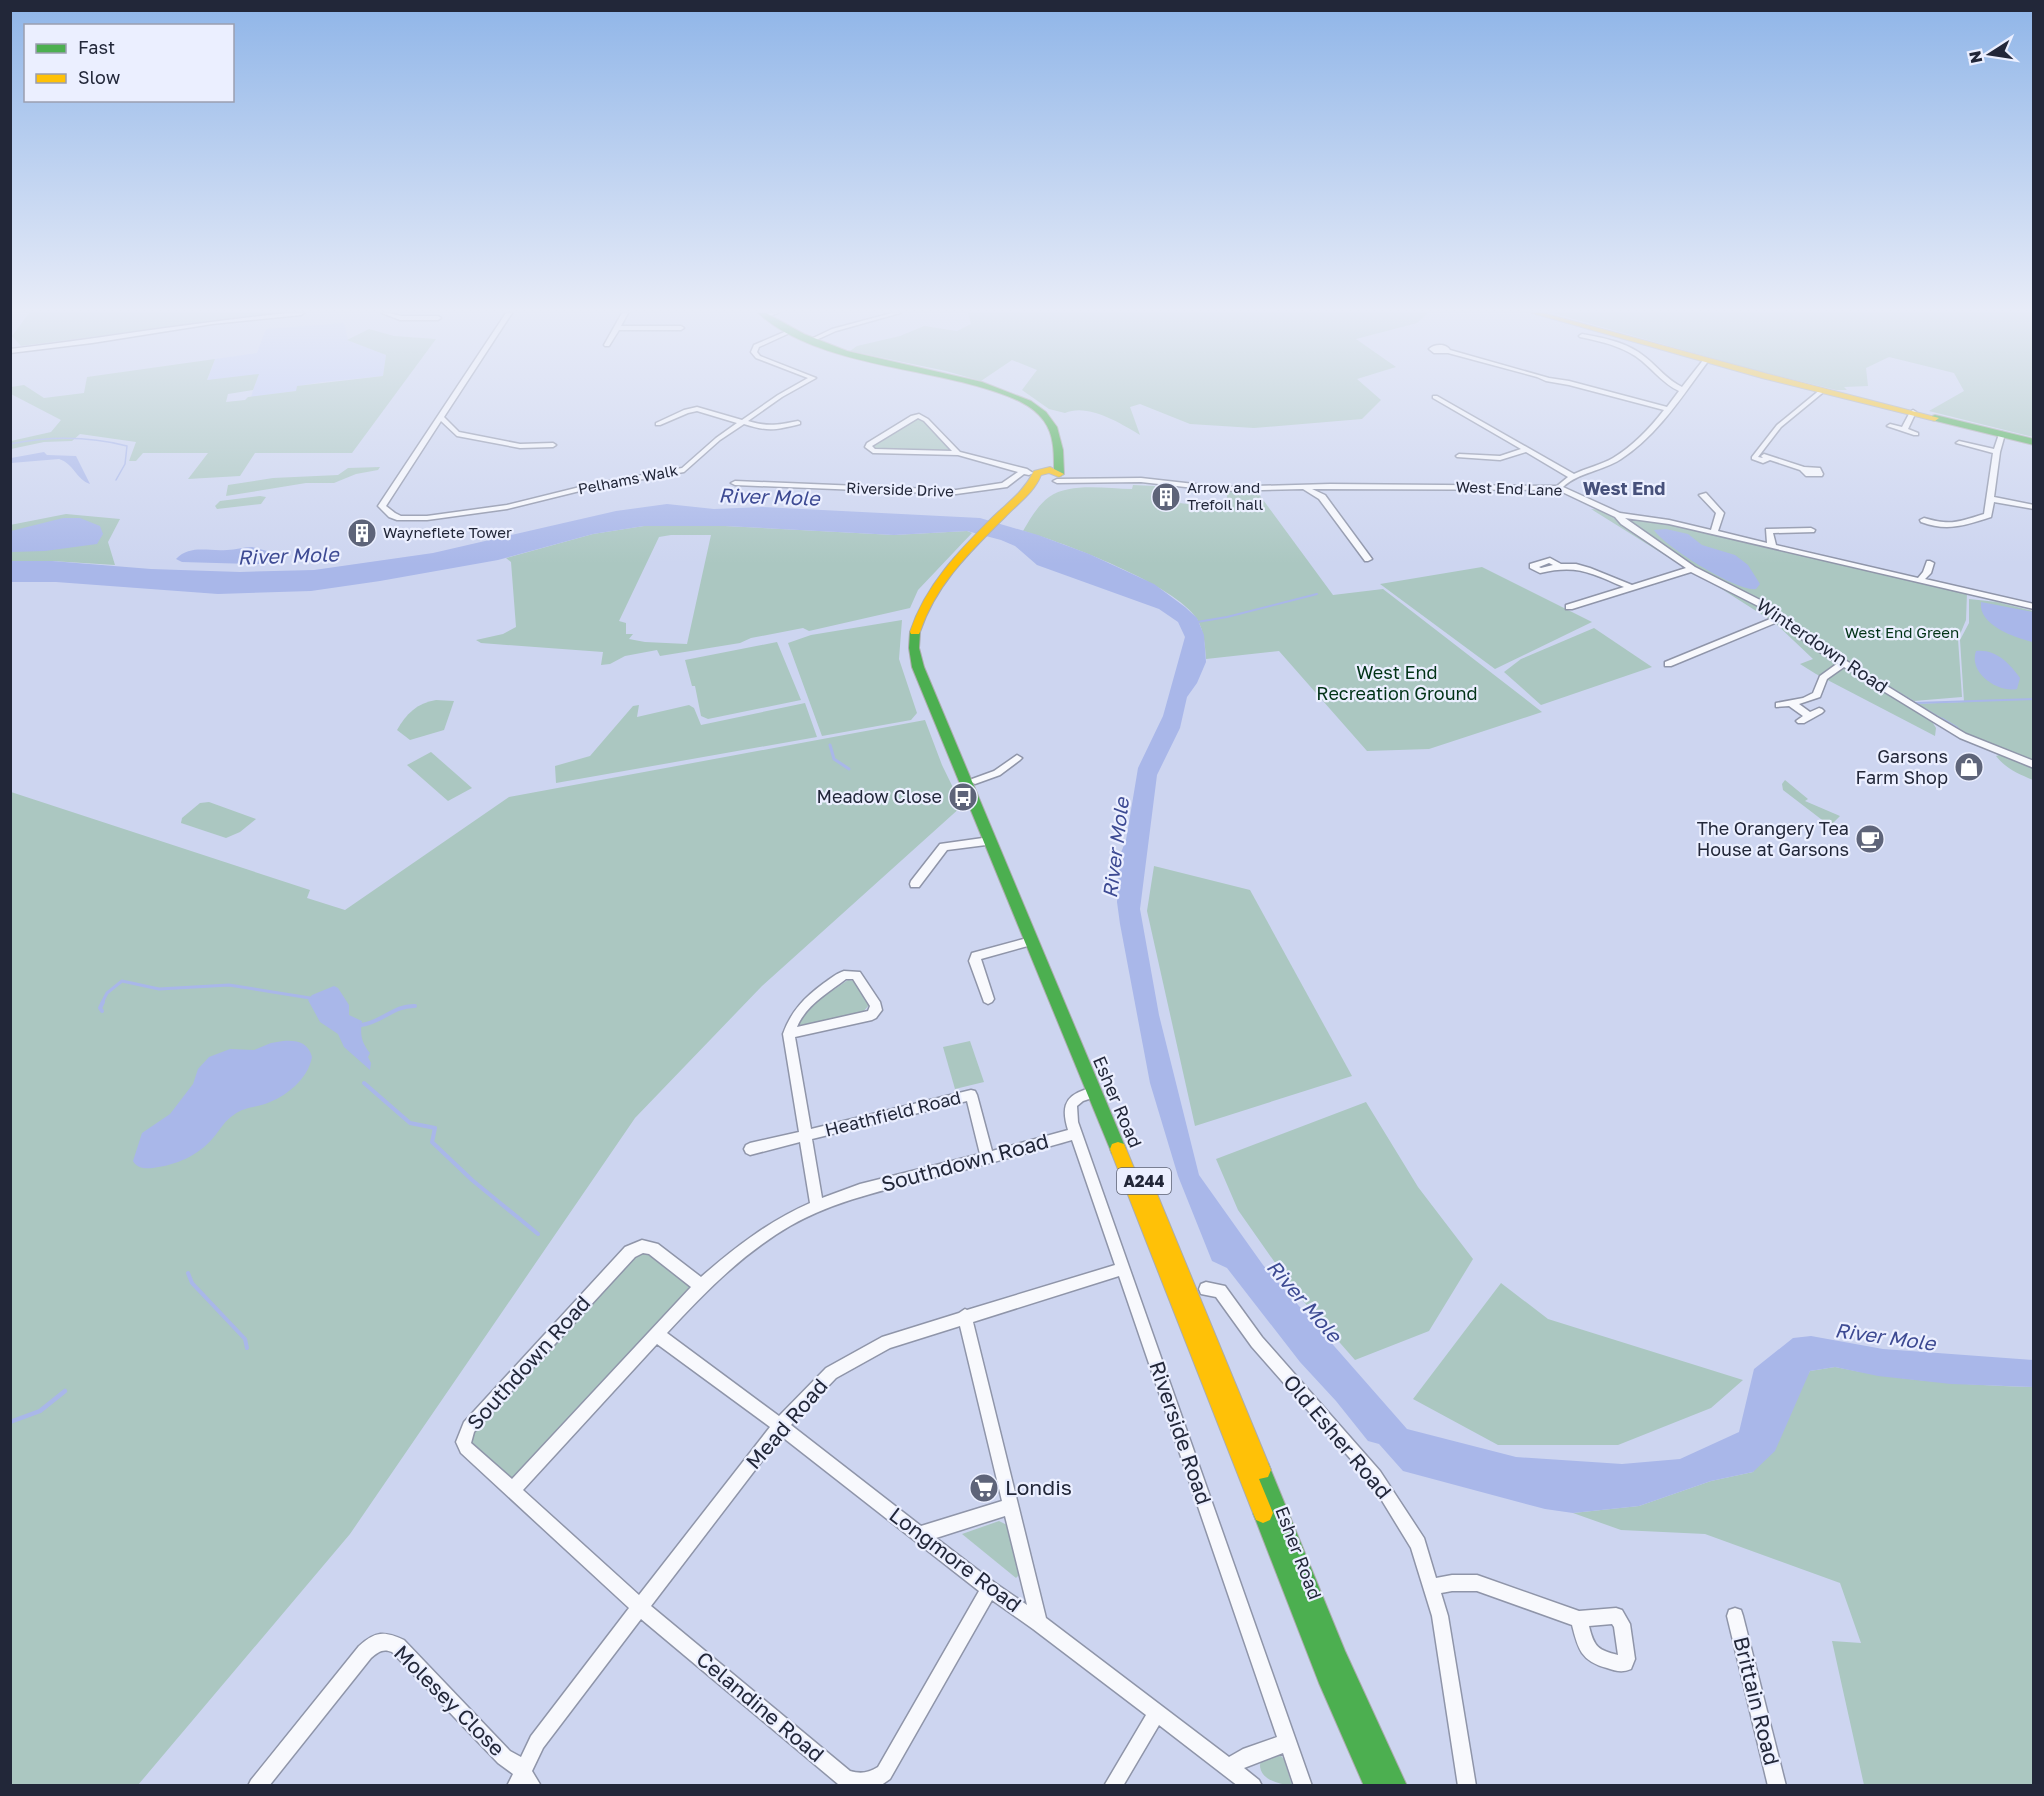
<svg xmlns="http://www.w3.org/2000/svg" width="2044" height="1796" viewBox="0 0 2044 1796" font-family="'Golos Text',sans-serif">
	<style>
		.built { fill: #bfcbf6 }
		.green { fill: #abc7c1; fill-rule: evenodd }
		.water { fill: #a9b7e9 }
		.lines { fill: none; stroke-linecap: round; stroke-linejoin: round }
		.stream-far4 { stroke: #a9b7e9; stroke-width: 1.5 }
		.stream-far3 { stroke: #a9b7e9; stroke-width: 2 }
		.stream-far2 { stroke: #a9b7e9; stroke-width: 3 }
		.stream-far1 { stroke: #a9b7e9; stroke-width: 4 }
		.stream { stroke: #a9b7e9; stroke-width: 4.5 }
		.street-casing { stroke: #8f95a9; stroke-width: 3 }
		.fast-casing { stroke: #abacad; stroke-width: 2 }
		.slow-casing { stroke: #abacad; stroke-width: 2 }
		.street { fill: #f8f9fd; fill-rule: evenodd }
		.fast { fill: #4caf50; fill-rule: evenodd }
		.slow { fill: #ffc107; fill-rule: evenodd }
		.labels { text-anchor: middle; stroke-width: 4.5; stroke-linejoin: round; paint-order: stroke }
		.far-street-label { font-size: 15px; fill: #222739; stroke: #ebefff }
		.far-poi-label { font-size: 15px; fill: #222739; stroke: #ebefff; text-anchor: start }
		.far-park-label { font-size: 15px; fill: #013317; stroke: #ebefff }
		.shield { fill: #ebefff; stroke: #5e6374; stroke-width: 1.5 }
		.shield-label { font-size: 16px; font-weight: bold; fill: #222739 }
		.far-quarter-label { font-size: 18px; font-weight: bold; fill: #47517b; stroke: #ebefff }
		.street-label { font-size: 18px; fill: #222739; stroke: #ebefff }
		.park-label { font-size: 18px; fill: #013317; stroke: #ebefff }
		.poi-label { font-size: 18px; fill: #222739; stroke: #ebefff; text-anchor: end }
		.water-label { font-size: 20px; font-style: italic; fill: #3d4a93; stroke: #ebefff }
		.near-street-label { font-size: 21px; fill: #222739; stroke: #ebefff }
		.near-poi-label { font-size: 21px; fill: #222739; stroke: #ebefff; text-anchor: start }
	</style>
	<rect width="100%" height="100%" fill="#cdd5f0"/>
	<path class="built" d="M344 323 348 340 386 355 383 376 322 382 298 386 296 391 251 397 258 375 207 381 215 359 257 353 266 329Z"/>
	<g class="green">
		<path d="M29 313H277L21 346 12 336Z"/>
		<path d="M968 313H1428L1417 323 1356 339 1396 367 1357 379 1381 400 1362 419 1254 428 1190 424 1140 404 1130 407 1140 435C1120 423 1088 403 1065 413L1049 409 1022 390 1037 370 1012 360 981 381 946 371 850 351 857 346 900 336 924 326 957 331 971 324Z"/>
		<path d="M1552 313H2033V437L1929 411 1964 391 1954 373 1889 357 1866 368 1868 386 1844 387 1847 390H1836L1758 371Z"/>
		<path d="M369 329 394 336 436 339 352 453H255L240 476 188 479 208 453H143L136 461H129L136 442 80 434 72 441 44 442 11 449V441L51 432 61 420 11 394V387L24 385 44 398 84 393 87 377 215 359 207 380 259 374 253 390 228 394 226 402 245 400 248 397 296 391 297 386 383 376 386 355 347 340Z"/>
		<path d="M916 418 925 421 954 452 879 450 872 447V443Z"/>
		<path d="M380 467 378 470 356 474 334 483H306L226 496 228 485 273 478 338 475 348 468Z"/>
		<path d="M1133 485 1155 486 1154 500 1230 509 1226 492 1258 493 1333 595 1383 589 1542 712 1429 749 1367 751 1279 651 1206 659C1205 645 1204 631 1197 619 1176 585 1063 542 1023 531 1030 519 1038 505 1049 497 1071 482 1106 489 1132 489Z"/>
		<path d="M260 496 266 497 261 504 217 509 215 506 220 501Z"/>
		<path d="M1591 509 1603 510 1671 559Z"/>
		<path d="M66 514 120 519 108 542 115 565 52 561H11L10 525Z"/>
		<path d="M1634 519 1677 526 1967 593 1966 620 1958 639 1962 697 1914 701 1812 640 1784 617 1694 569 1628 520Z"/>
		<path d="M644 526H725L894 535 967 531 972 533 918 590 910 608 809 631 803 628 751 638 740 643 660 656 657 650 625 656 610 664 601 665 603 652 481 643 476 640 503 634 516 627 511 562 506 558 593 534ZM671 535H711L687 644 645 642 629 639 633 634H626V623L619 621 659 537Z"/>
		<path d="M1482 567 1592 622 1495 669 1380 584Z"/>
		<path d="M1717 586 1768 610 1931 720 1936 728 1935 736 1816 674 1800 664 1813 659 1775 623Z"/>
		<path d="M1969 599 1997 602 2033 611V763L1986 745 1911 704 1964 702 1960 640 1969 623Z"/>
		<path d="M902 620 899 659 917 713 911 720 822 736 788 643 811 635Z"/>
		<path d="M1594 628 1652 667 1541 705 1504 672 1521 659Z"/>
		<path d="M777 642 801 700 708 719 701 716 695 686H692L685 660Z"/>
		<path d="M436 700 454 701 444 730 410 740 397 730C406 714 417 703 436 700Z"/>
		<path d="M805 703 817 737 556 783 555 766 590 756 633 706 639 705 637 717 689 705 694 708 701 725Z"/>
		<path d="M925 720 942 765 962 806 762 986 635 1118 350 1534 138 1785 11 1786V792L310 890 307 898 345 910 509 797Z"/>
		<path d="M431 752 472 788 448 801 407 765Z"/>
		<path d="M1999 755 2033 766V780C2019 774 2006 769 1996 756Z"/>
		<path d="M1785 780 1808 799 1805 801 1840 816 1830 826 1783 790 1782 784Z"/>
		<path d="M209 802 256 819 240 832 226 838 181 823 182 818 200 803Z"/>
		<path d="M1154 866 1250 890 1352 1076 1195 1126 1147 911Z"/>
		<path d="M848 980 855 981 870 1004 863 1012 802 1028 799 1025V1021L820 999Z"/>
		<path d="M970 1041 984 1082 955 1089 943 1047Z"/>
		<path d="M1366 1102 1418 1187 1473 1259 1429 1331 1355 1360 1297 1294 1238 1210 1216 1159Z"/>
		<path d="M642 1246 701 1286 512 1490 466 1448 464 1433Z"/>
		<path d="M1501 1283 1548 1319 1743 1380 1711 1408 1618 1445H1498L1413 1399Z"/>
		<path d="M1835 1367C1901 1381 1966 1385 2033 1387V1785H1864L1832 1641 1861 1643 1840 1583 1705 1534 1621 1530 1573 1513 1639 1506 1711 1481 1753 1472 1810 1371Z"/>
		<path d="M999 1521 1007 1525 1019 1575 1016 1578 962 1534Z"/>
		<path d="M1279 1754 1284 1759 1292 1785C1278 1785 1255 1778 1261 1760Z"/>
	</g>
	<g class="water">
		<path d="M44 452 47 455 76 456 90 484C77 480 73 463 59 459L11 463V458Z"/>
		<path d="M667 504 714 509 763 507 980 518 1038 535 1089 554 1154 584 1185 607 1197 618 1204 635 1206 662 1197 683 1187 697 1180 728 1157 775 1140 909 1159 1015 1199 1175 1263 1265 1407 1429 1516 1457 1622 1464 1680 1459 1739 1432 1754 1369 1793 1338 1811 1336 1883 1349 2033 1360V1387L1951 1384 1878 1376 1835 1367 1810 1371 1775 1451 1753 1472 1711 1481 1639 1506 1573 1513 1545 1509 1403 1471 1379 1444 1368 1441 1336 1401 1300 1362 1227 1268 1212 1261 1178 1176 1150 1083 1120 924 1117 902 1120 855 1126 840 1138 768 1163 716 1185 637 1178 622 1159 609 1037 565 1015 546 1001 540 967 531 894 535 725 526H644L593 534 498 560 380 581 311 591 218 594 56 582H11L10 561H52L151 569 240 572 314 570 433 553 616 511Z"/>
		<path d="M63 518H80L100 526 103 534 97 544 45 551 11 552V531Z"/>
		<path d="M1666 529 1688 534 1702 545 1735 555 1748 565 1760 584 1756 589C1737 592 1664 546 1654 530Z"/>
		<path d="M252 547 267 551 271 556 261 564H251L182 562 176 559C191 544 209 552 227 550 236 550 243 547 252 547Z"/>
		<path d="M1981 602 2033 612V642C2015 638 1978 625 1981 602Z"/>
		<path d="M1976 651C1996 649 2009 663 2020 678L2017 689C1998 693 1968 673 1976 651Z"/>
		<path d="M334 986 338 988 349 1005V1015L362 1021C360 1034 361 1042 370 1053L368 1057 371 1063 370 1070 344 1047 338 1034 320 1022 308 1000 312 995Z"/>
		<path d="M283 1041C297 1040 308 1042 312 1057 308 1079 286 1097 265 1104 255 1107 243 1108 235 1114 225 1120 220 1130 213 1138 198 1156 176 1165 153 1168 144 1169 137 1168 133 1161L142 1133 170 1114 193 1084 198 1069 209 1057 230 1049 254 1050 271 1043Z"/>
	</g>
	<g class="lines">
		<path class="stream-far4" d="M10 444C50 436 88 436 127 446L125 464 116 480"/>
		<g class="stream-far3">
			<path d="M1197 622 1227 617 1317 594"/>
			<path d="M1889 687 1945 721"/>
			<path d="M1916 703 2034 699"/>
		</g>
		<g class="stream-far2">
			<path d="M1942 719 1957 728"/>
			<path d="M830 745 834 759 849 769"/>
			<path d="M102 1003 107 993 122 981 159 989 229 985 310 998"/>
		</g>
		<g class="stream-far1">
			<path d="M102 1011 100 1008 103 1002"/>
			<path d="M361 1025C381 1023 394 1005 415 1006"/>
			<path d="M364 1083 410 1123 435 1128 432 1142 472 1180 538 1234"/>
			<path d="M188 1273 192 1283 245 1339 247 1348"/>
		</g>
		<path class="stream" d="M10 1422 40 1411 65 1391"/>
		<g class="street-casing">
			<g id="street">
				<path d="M289 313H304L301 315 212 324 92 343 10 353V349C103 338 195 322 289 313Z"/>
				<path d="M382 313H389L401 316H438L441 318 438 320H400Z"/>
				<path d="M506 313H512L444 417 459 432 520 444 553 443 556 445 553 447 520 448 457 436 441 421 386 506 395 513 401 516H427L507 505 592 484 682 468 716 438 737 423 697 411 688 413 660 425H656V423L684 410 697 407 742 420 778 395 808 378 756 358 751 352 754 345 789 330 794 331 759 347 757 352 760 356 816 378 782 397 748 421C768 427 778 425 798 421L800 422V424C775 430 769 432 744 424L720 440 684 472 592 488 507 509 427 520H397L389 517 378 506Z"/>
				<path d="M622 313H628L621 326H681L684 328 681 330H619L609 346H605L604 345Z"/>
				<path d="M769 313H778L766 317 763 315Z"/>
				<path d="M892 313H900L836 331 814 341 809 340 832 329Z"/>
				<path d="M1582 334C1604 338 1627 342 1645 357 1658 367 1667 380 1682 387L1704 359 1709 360C1683 395 1658 435 1621 459 1603 471 1579 472 1563 487L1620 513 1669 520 1711 530 1716 513 1699 495 1706 493 1724 513 1718 531 1767 543 1766 529 1811 528 1815 530 1814 532 1773 533 1776 545 1918 578 1923 572 1927 561H1930L1934 563 1931 573 1925 579 2034 604V609L1669 524 1625 518 1695 567 1772 606 1819 644 1937 717 1966 734 2034 761V768L1960 738 1844 667 1827 679 1820 697 1799 704 1810 712 1819 708 1822 709 1824 711 1822 713 1804 723H1798L1796 721 1803 716 1789 706 1776 707V703L1803 698 1813 693 1820 676 1838 663 1813 648 1780 621 1671 666H1665V662L1775 617 1766 610 1691 572 1572 609H1566V605L1624 587C1591 573 1577 564 1540 573L1530 568V564L1550 558 1561 564H1576L1590 568 1632 585 1686 568 1621 524 1615 517 1558 490 1312 489 1325 495 1372 559 1368 561H1365L1319 499 1303 489 1221 491 1141 482 1057 483 1053 481 1057 479 1141 478 1221 487 1330 484 1557 486 1568 477 1526 452 1500 460 1457 457 1456 456 1459 454 1500 456 1521 449 1433 398V396H1437L1574 474C1586 468 1601 465 1613 458 1633 446 1650 428 1664 410L1569 385 1546 381 1537 377 1448 353H1434L1429 349C1434 344 1446 343 1450 350L1549 378 1569 381 1667 407 1679 391C1664 384 1655 372 1642 361 1624 346 1602 342 1580 337L1579 336ZM1549 563 1553 565 1541 568 1539 567Z"/>
				<path d="M1821 389 1826 390 1781 427 1758 457 1763 458 1761 456 1764 454 1804 467 1820 468 1823 474 1822 476H1806L1800 470 1770 460 1763 463 1752 459V457L1777 425Z"/>
				<path d="M1913 410 1916 412 1908 429 1918 433V435H1914L1887 426 1890 424 1902 427 1910 412Z"/>
				<path d="M919 414 928 419 960 452 1027 469 1033 473 1029 475 1024 474 1007 487 956 494 735 485 731 483 735 481 956 490 1002 483 1018 472 958 455 873 453 865 447 867 443 911 416ZM918 418 924 421 952 451 875 449 872 446Z"/>
				<path d="M2002 432 2005 434 2000 452 1994 497 2034 505V509L1994 502 1991 517C1965 525 1948 532 1921 522L1920 520 1924 518C1951 526 1958 522 1984 514L1993 453 1956 443 1959 441 1994 449 1999 434Z"/>
				<path d="M1017 755 1022 758 1020 760 1000 775 975 784 970 781 972 779 994 771Z"/>
				<path d="M990 837 994 838 995 841 994 844 947 850 919 887H911L910 884 911 881 940 844Z"/>
				<path d="M1031 937 1035 938 1036 941 1035 944 981 959 994 999 992 1002 988 1004 984 1002 969 961 972 953Z"/>
				<path d="M844 971 860 972 880 1002 882 1010 876 1018 872 1020 795 1037 811 1129 971 1090 975 1091 977 1095 992 1151 1068 1130C1062 1110 1063 1097 1084 1090 1090 1088 1092 1087 1098 1088L1100 1092 1098 1096 1083 1101 1077 1106 1078 1122 1312 1786H1294L1283 1753 1244 1768 1259 1780 1262 1786H1238L1159 1725 1123 1786H1104L1146 1715 1033 1629 992 1600 890 1779 880 1786 838 1784 641 1619 543 1748 532 1771 541 1786H507L513 1774 498 1763 392 1652C383 1648 378 1652 371 1658L269 1786H248L251 1780 359 1646C376 1631 384 1631 404 1640L510 1751 521 1757 531 1736 629 1608 461 1453 456 1442 464 1422 625 1247 642 1240 658 1244 701 1277C734 1248 769 1221 810 1203L800 1142 750 1155 746 1153 744 1149 746 1145 750 1143 799 1132 783 1034C791 1011 805 997 824 983 830 979 837 973 844 971ZM846 979H853L870 1006 868 1011 797 1027C806 1005 828 993 846 979ZM967 1101 980 1154 860 1184 822 1198 812 1139ZM1072 1140 1115 1265 967 1310 965 1309 959 1313 882 1337 826 1368 779 1416 667 1333C704 1293 742 1254 790 1226 835 1200 886 1190 936 1177 982 1166 1026 1153 1072 1140ZM643 1253 649 1254 691 1287 512 1479 471 1443 474 1432 635 1257ZM1119 1276 1277 1737 1243 1749 1229 1757 1046 1618 973 1322ZM960 1326 1002 1501 921 1526 791 1425 836 1378 890 1348ZM657 1344 770 1427 639 1595 523 1490ZM781 1436 979 1591 878 1767C868 1773 861 1774 850 1771L651 1606ZM1005 1516 1027 1605 995 1583 936 1538Z"/>
				<path d="M1206 1282 1225 1286 1262 1337 1380 1471 1424 1538 1436 1578 1452 1575H1477L1579 1611 1616 1608 1622 1610 1630 1624 1635 1659 1631 1669C1622 1673 1616 1671 1607 1668 1581 1661 1578 1649 1572 1625L1477 1591H1452L1441 1593 1448 1616 1476 1786H1458L1432 1616 1411 1548 1370 1481 1252 1347 1216 1297 1201 1294 1199 1289 1201 1284ZM1612 1624 1614 1627 1618 1655C1598 1650 1594 1647 1589 1626Z"/>
				<path d="M1735 1608 1741 1610 1743 1616 1786 1786H1768L1727 1616 1729 1610Z"/>
			</g>
		</g>
		<g class="fast-casing">
			<g id="fast">
				<path d="M758 313H766L804 334 847 351 982 382 1031 401 1046 412 1057 427 1063 450 1064 474 1059 477 1054 474C1054 456 1055 436 1044 421 1032 404 1009 396 990 390 920 367 814 364 758 313Z"/>
				<path d="M1935 415 2034 439V445L1932 420V416Z"/>
				<path d="M915 629 920 632 919 648 924 667 1126 1149 1124 1154 1118 1156 1112 1154 1110 1149 912 667 909 648 910 632Z"/>
				<path d="M1261 1460 1268 1463 1345 1651 1407 1786H1364L1319 1683 1253 1513 1256 1506 1265 1504 1251 1470 1254 1463Z"/>
			</g>
		</g>
		<g class="slow-casing">
			<g id="slow">
				<path d="M1532 313H1543L1768 374 1939 418 1935 421 1762 378Z"/>
				<path d="M1050 467 1064 474 1059 477 1049 473 1041 475C1034 493 1018 503 1005 517 970 552 936 584 920 632L919 634H911L910 632C926 584 959 551 994 516 1011 500 1023 492 1034 471Z"/>
				<path d="M1118 1142 1124 1144 1136 1173 1142 1170 1148 1172 1271 1470 1268 1477 1259 1479 1273 1513 1270 1520 1263 1523 1256 1520 1253 1513 1110 1149 1112 1144Z"/>
			</g>
		</g>
		<use href="#street" class="street"/>
		<use href="#fast" class="fast"/>
		<use href="#slow" class="slow"/>
	</g>
	<linearGradient id="sky" x2="0" y2="1"><stop stop-color="#8fb5e8"/><stop offset="0.55" stop-color="#e8ecf8"/><stop offset="1" stop-color="#e8ecf8" stop-opacity="0"/></linearGradient>
	<rect width="2044" height="564" fill="url(#sky)"/>
	<defs>
		<g id="building-disc" transform="scale(1.5)"><circle r="9.5" fill="#5e6479" stroke="#ebefff"/><path d="M-4-6H4V6H1V3H-1V6H-4ZM-2.5-4.3h1.7v1.8h-1.7ZM.8-4.3h1.7v1.8H.8ZM-2.5-1h1.7V.8h-1.7ZM.8-1h1.7V.8H.8Z" fill="#fff"/></g>
		<g id="shop-disc" transform="scale(1.5)"><circle r="9.5" fill="#5e6479" stroke="#ebefff"/><path d="M-5-2.5h2.3a2.7 3.5 0 0 1 5.4 0H5L5.5 6h-11ZM-1.5-2.5h3a1.5 2.3 0 0 0-3 0Z" fill="#fff"/></g>
		<g id="bus-disc" transform="scale(1.5)"><circle r="9.5" fill="#5e6479" stroke="#ebefff"/><path d="M-5-6H5V4H4V6H2V4H-2V6H-4V4H-5ZM-3.5-4V0h7V-4ZM-3.5 1.2v1.5H-2V1.2ZM2 1.2v1.5H3.5V1.2Z" fill="#fff"/></g>
		<g id="cafe-disc" transform="scale(1.5)"><circle r="9.5" fill="#5e6479" stroke="#ebefff"/><path d="M-5.5-4.5H6V0H3Q3 3.5 0 3.5H-2.5Q-5.5 3.5-5.5 0ZM3-3.2v2h1.7v-2ZM-6 4.5H4V6H-6Z" fill="#fff"/></g>
		<g id="supermarket-disc" transform="scale(1.5)"><circle r="9.5" fill="#5e6479" stroke="#ebefff"/><path d="M-6-5.5h2.5l.6 2H6L4.5 2H-2.5L-4.4-4H-6ZM-1.5 3.2a1.3 1.3 0 1 0 .1 0ZM3 3.2a1.3 1.3 0 1 0 .1 0Z" fill="#fff"/></g>
	</defs>
	<g fill-rule="evenodd">
		<use href="#building-disc" x="1166" y="497"/>
		<use href="#building-disc" x="362" y="533"/>
		<use href="#shop-disc" x="1969" y="767"/>
		<use href="#bus-disc" x="963" y="797"/>
		<use href="#cafe-disc" x="1870" y="839"/>
		<use href="#supermarket-disc" x="984" y="1488"/>
	</g>
	<g class="labels">
		<g class="far-street-label">
			<text transform="translate(628 480) rotate(-11)" y="5">Pelhams Walk</text>
			<text transform="translate(1509 489) rotate(2)" y="5">West End Lane</text>
			<text transform="translate(900 490) rotate(2)" y="5">Riverside Drive</text>
		</g>
		<g class="far-poi-label">
			<text x="1187" y="493">Arrow and<tspan x="1187" dy="17">Trefoil hall</tspan></text>
			<text x="383" y="538">Wayneflete Tower</text>
		</g>
		<g class="far-park-label">
			<text x="1902" y="638">West End Green</text>
		</g>
		<rect class="shield" x="1117" y="1168" width="54" height="26" rx="4.5"/>
		<g class="shield-label">
			<text x="1144" y="1187">A244</text>
		</g>
		<g class="far-quarter-label">
			<text x="1624" y="495">West End</text>
		</g>
		<g class="street-label">
			<text transform="translate(1822 646) rotate(34)" y="6">Winterdown Road</text>
			<text transform="translate(1117 1102) rotate(67)" y="6">Esher Road</text>
			<text transform="translate(893 1114) rotate(-14)" y="6">Heathfield Road</text>
			<text transform="translate(1298 1553) rotate(69)" y="6">Esher Road</text>
		</g>
		<g class="park-label">
			<text x="1397" y="679">West End<tspan x="1397" dy="21">Recreation Ground</tspan></text>
		</g>
		<g class="poi-label">
			<text x="1948" y="763">Garsons<tspan x="1948" dy="21">Farm Shop</tspan></text>
			<text x="942" y="803">Meadow Close</text>
			<text x="1849" y="835">The Orangery Tea<tspan x="1849" dy="21">House at Garsons</tspan></text>
		</g>
		<g class="water-label">
			<text transform="translate(769 497) rotate(2)" y="7">River Mole</text>
			<text transform="translate(288 556) rotate(-2)" y="7">River Mole</text>
			<text transform="translate(1116 848) rotate(-83)" y="7">River Mole</text>
			<text transform="translate(1304 1301) rotate(49)" y="7">River Mole</text>
			<text transform="translate(1885 1337) rotate(8)" y="7">River Mole</text>
		</g>
		<g class="near-street-label">
			<text transform="translate(965 1163) rotate(-15)" y="7">Southdown Road</text>
			<text transform="translate(529 1363) rotate(-48)" y="7">Southdown Road</text>
			<text transform="translate(787 1424) rotate(-49)" y="7">Mead Road</text>
			<text transform="translate(1180 1433) rotate(71)" y="7">Riverside Road</text>
			<text transform="translate(1337 1437) rotate(50)" y="7">Old Esher Road</text>
			<text transform="translate(955 1560) rotate(37)" y="7">Longmore Road</text>
			<text transform="translate(449 1701) rotate(45)" y="7">Molesey Close</text>
			<text transform="translate(1756 1701) rotate(76)" y="7">Brittain Road</text>
			<text transform="translate(760 1707) rotate(40)" y="7">Celandine Road</text>
		</g>
		<g class="near-poi-label">
			<text x="1005" y="1495">Londis</text>
		</g>
	</g>
	<rect width="2044" height="1796" fill="none" stroke="#222739" stroke-width="24"/>
	<rect x="24" y="24" width="210" height="78" fill="#ebefff" stroke="#9b9fb0" stroke-width="1.5"/>
	<rect x="36" y="44" width="30" height="9" fill="#4caf50" stroke="#9b9fb0" stroke-width="1.5"/>
	<text x="78" y="54" font-size="18" fill="#222739">Fast</text>
	<rect x="36" y="74" width="30" height="9" fill="#ffc107" stroke="#9b9fb0" stroke-width="1.5"/>
	<text x="78" y="84" font-size="18" fill="#222739">Slow</text>
	<g transform="translate(1990 54) rotate(258)" stroke="#ebefff" stroke-width="4.5" paint-order="stroke">
	<path d="M0-4.5L10 22L0 15L-10 22Z" fill="#222739"/>
	<text y="-9" font-size="16" font-weight="bold" text-anchor="middle" fill="#222739">N</text>
	</g>
</svg>
